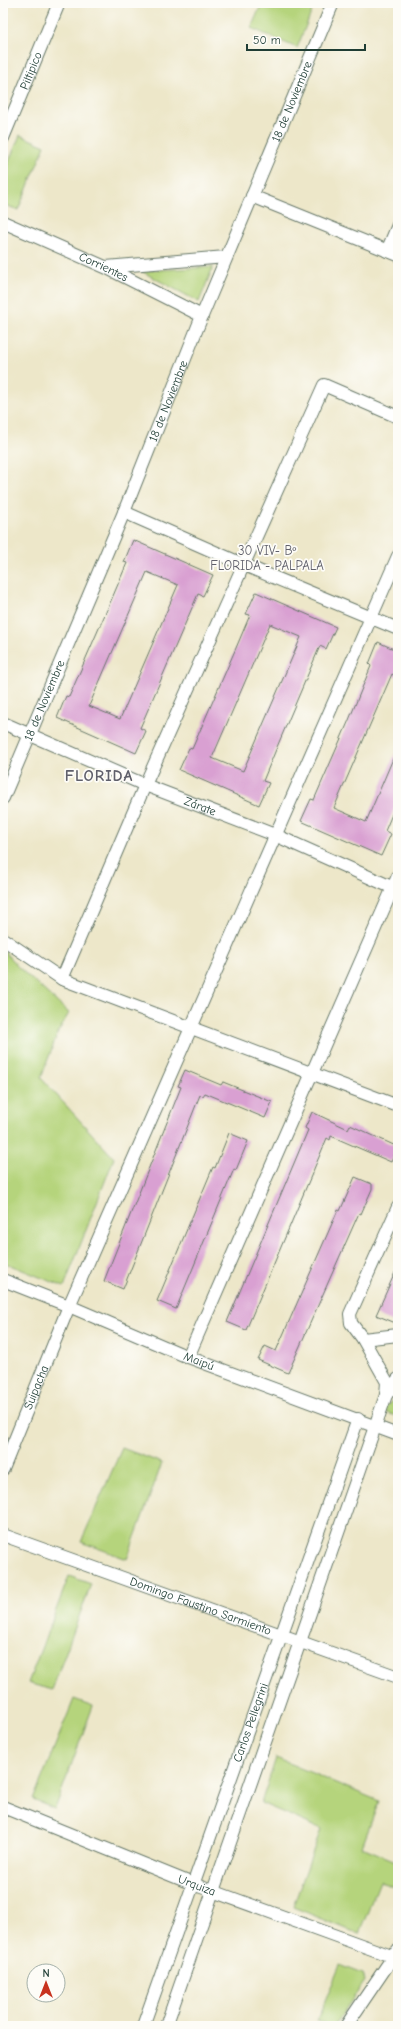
<svg xmlns="http://www.w3.org/2000/svg" width="401" height="2029" viewBox="0 0 401 2029" font-family="'Comic Neue',sans-serif">
	<style>
		.green { fill: #b5d47c; stroke: #6a8858 }
		.building { fill: #d9a0d2; fill-rule: evenodd }
		.lines { fill: none; stroke-linecap: round; stroke-linejoin: round }
		.minor-casing { stroke: #677868; stroke-width: 14 }
		.minor { stroke: #fff; stroke-width: 12 }
		.labels { text-anchor: middle; stroke-width: 3.5; stroke-linejoin: round; paint-order: stroke }
		.street-label { font-size: 12px; fill: #1f3d34; stroke: #fdfcf7 }
		.neighbourhood-label { font-size: 13px; fill: #60606b; stroke: #fdfcf7 }
		.district-label { font-size: 16px; font-weight: bold; letter-spacing: 1px; fill: #60606b; stroke: #fdfcf7 }
	</style>
	<rect width="100%" height="100%" fill="#fdfcf7"/>
	<filter id="ink" filterUnits="userSpaceOnUse"><feTurbulence type="fractalNoise" baseFrequency=".025" numOctaves="2"/><feDisplacementMap in="SourceGraphic" scale="8" xChannelSelector="R" yChannelSelector="G"/><feConvolveMatrix kernelMatrix="1 2 1 2 8 2 1 2 1" color-interpolation-filters="sRGB"/></filter>
	<filter id="wash" filterUnits="userSpaceOnUse"><feTurbulence type="fractalNoise" baseFrequency=".012" numOctaves="4" result="noise"/><feDisplacementMap in="SourceGraphic" scale="16" xChannelSelector="R" yChannelSelector="G"/><feGaussianBlur stdDeviation="0.9" result="paint"/><feColorMatrix in="noise" values="0 0 0 0 0 0 0 0 0 0 0 0 0 0 0 0 0 1.4 0 .05"/><feComposite in="paint" operator="in"/></filter>
	<g filter="url(#wash)">
		<rect width="100%" height="100%" fill="#ede7c9"/>
		<g class="green">
			<path d="M262 3H315L297 48 251 28Z"/>
			<path d="M20 135 45 146 18 210 3 204V175Z"/>
			<path d="M213 267 199 302 141 271Z"/>
			<path d="M3 950 17 966 69 1013 58 1032 41 1078 114 1158 64 1287 3 1262Z"/>
			<path d="M398 1397V1417L380 1410Z"/>
			<path d="M122 1448 162 1463 127 1559 81 1542Z"/>
			<path d="M69 1576 91 1584 52 1690 28 1683Z"/>
			<path d="M74 1699 93 1706 55 1809 33 1800Z"/>
			<path d="M276 1758 379 1801 362 1847 398 1862V1889L380 1881 359 1934 293 1907 321 1829 261 1803Z"/>
			<path d="M340 1965 363 1974 365 1981 334 2026 317 2021Z"/>
		</g>
		<g id="blocks">
			<g class="building">
				<path d="M133 540 213 575 203 596 198 594 140 728 146 731 136 753 57 718 66 696 69 697 113 596 127 563 124 562ZM147 572 178 585 120 719 89 706Z"/>
				<path d="M256 592 336 627 326 649 320 646 277 747 263 781 269 783 259 805 179 770 189 748 192 749 236 648 250 615 246 614ZM270 624 301 637 243 771 212 758Z"/>
				<path d="M378 642 398 651V677L392 674 334 808 366 822 398 747V800L385 831 391 834 381 856 301 821 311 799 314 800 349 720 371 666 369 664Z"/>
				<path d="M185 1070 221 1085 223 1082 272 1102 265 1118 205 1093 203 1096 200 1095 123 1289 104 1281 181 1087 178 1086Z"/>
				<path d="M312 1112 348 1129 350 1125 398 1147 391 1162 331 1136 330 1140 327 1138 246 1330 227 1322 308 1130 305 1128Z"/>
				<path d="M229 1133 248 1141 236 1170 234 1169 176 1309 157 1301 213 1167 215 1168Z"/>
				<path d="M355 1177 372 1184V1189L361 1214 359 1213 288 1373 258 1360 265 1346 276 1351 338 1210 340 1211Z"/>
				<path d="M398 1266V1324L376 1315Z"/>
			</g>
		</g>
	</g>
	<g filter="url(#ink)">
		<use href="#blocks" fill-opacity="0" stroke="#677868" stroke-width="1"/>
		<g class="lines">
			<g class="minor-casing">
				<g id="minor">
					<path id="s1" d="M3 138 59 3"/>
					<path d="M252 196 398 255"/>
					<path id="s2" d="M3 222 105 267 202 316"/>
					<path d="M387 251 398 225"/>
					<path d="M106 267 226 257"/>
					<path d="M124 512 242 564 398 629"/>
					<path id="s3" d="M3 723 145 785 275 835 398 890"/>
					<path id="s4" d="M3 798 124 512 202 316 333 3"/>
					<path d="M3 939 62 979 398 1106"/>
					<path d="M62 979 145 785 324 385 398 417"/>
					<path d="M398 1207 350 1314 351 1323 363 1339 398 1335"/>
					<path id="s5" d="M3 1280 69 1306 188 1357 398 1435"/>
					<path d="M188 1357 398 876"/>
					<path d="M386 1395 398 1379"/>
					<path id="s6" d="M3 1469 69 1306 398 556"/>
					<path id="s7" d="M3 1535 398 1677"/>
					<path id="s8" d="M3 1807 193 1884 394 1957"/>
					<path id="s9" d="M143 2026 358 1419"/>
					<path d="M166 2026 386 1395 387 1382 363 1339"/>
					<path d="M346 2026 397 1951"/>
				</g>
			</g>
			<use href="#minor" class="minor"/>
		</g>
	</g>
	<g class="labels">
		<g class="street-label">
			<text dy="4" stroke="none"><textPath href="#s1" startOffset="73">Piltipico</textPath></text>
			<text dy="4" stroke="none"><textPath href="#s4" startOffset="754">18 de Noviembre</textPath></text>
			<text dy="4" stroke="none"><textPath href="#s2" startOffset="110">Corrientes</textPath></text>
			<text dy="4" stroke="none"><textPath href="#s4" startOffset="430">18 de Noviembre</textPath></text>
			<text dy="4" stroke="none"><textPath href="#s4" startOffset="106">18 de Noviembre</textPath></text>
			<text dy="4" stroke="none"><textPath href="#s3" startOffset="214">Zárate</textPath></text>
			<text dy="4" stroke="none"><textPath href="#s5" startOffset="212">Maipú</textPath></text>
			<text dy="4" stroke="none"><textPath href="#s6" startOffset="88">Suipacha</textPath></text>
			<text dy="4" stroke="none"><textPath href="#s7" startOffset="210">Domingo Faustino Sarmiento</textPath></text>
			<text dy="4" stroke="none"><textPath href="#s9" startOffset="322">Carlos Pellegrini</textPath></text>
			<text dy="4" stroke="none"><textPath href="#s8" startOffset="209">Urquiza</textPath></text>
		</g>
		<g class="neighbourhood-label">
			<text x="267" y="555">30 VIV- Bº<tspan x="267" dy="15">FLORIDA - PALPALA</tspan></text>
		</g>
		<g class="district-label">
			<text x="99" y="781">FLORIDA</text>
		</g>
	</g>
	<rect width="401" height="2029" fill="none" stroke="#fdfcf7" stroke-width="16"/>
	<g transform="translate(46 1983)"><circle r="19" fill="#fdfcf7" stroke="#a4b0a9"/>
	<path d="M0-3L7 15L0 10L-7 15Z" fill="#c8321e"/>
	<text y="-6" font-size="11" font-weight="bold" text-anchor="middle" fill="#1f3d34">N</text>
	</g>
	<path d="M247 44v6h118v-6" fill="none" stroke="#1f3d34" stroke-width="2"/>
	<text x="253" y="44" font-size="12" fill="#1f3d34" stroke="#fdfcf7" stroke-width="3" paint-order="stroke">50 m</text>
</svg>
